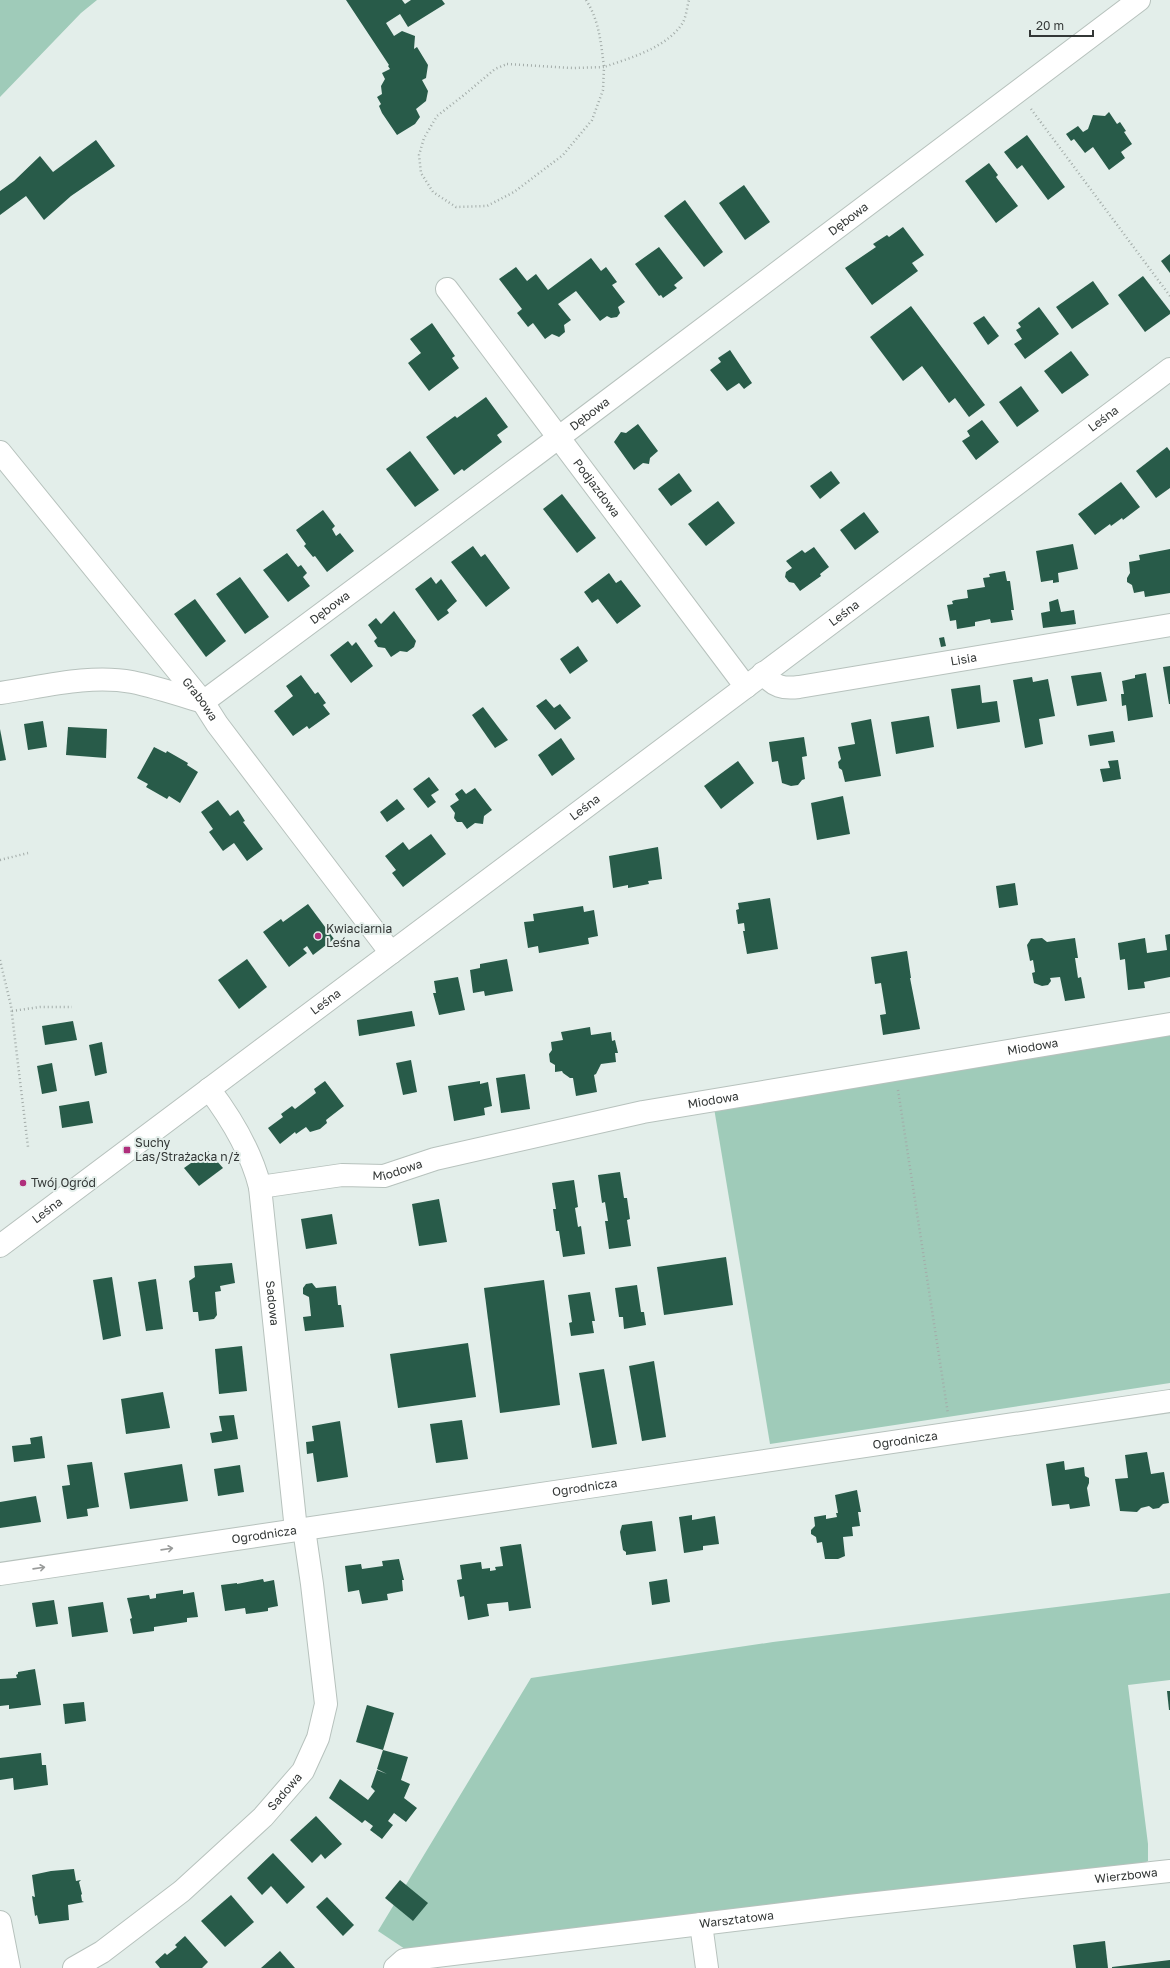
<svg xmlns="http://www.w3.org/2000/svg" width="1170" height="1968" viewBox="0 0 1170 1968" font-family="'Golos Text',sans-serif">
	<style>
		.green { fill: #9fcbb9 }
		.building { fill: #285b49 }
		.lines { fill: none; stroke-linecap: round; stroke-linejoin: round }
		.minor-casing { stroke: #b7c2bd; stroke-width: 24 }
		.path { stroke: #a3aca9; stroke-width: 2.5; stroke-dasharray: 1 3; stroke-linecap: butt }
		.minor { stroke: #fff; stroke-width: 22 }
		.oneway { stroke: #999b9a }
		.poi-dot { fill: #b02f7c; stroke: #e3eeea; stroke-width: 1.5 }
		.labels { text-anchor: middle; stroke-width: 4; stroke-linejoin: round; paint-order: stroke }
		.street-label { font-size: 12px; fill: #333736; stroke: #e3eeea }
		.poi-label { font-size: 12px; fill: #333736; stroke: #e3eeea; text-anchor: start }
	</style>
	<rect width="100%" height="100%" fill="#e3eeea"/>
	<g class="green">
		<path d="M0 0H97L81 13 0 97Z"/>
		<path d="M1170 1035V1383L770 1444 714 1108Z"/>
		<path d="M1170 1593V1680L1128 1685 1148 1844V1861L1134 1868 405 1949 378 1931 531 1678 773 1642Z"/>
	</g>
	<g class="building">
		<path d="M346 0H402L405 4 411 0H442L445 4 408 27 400 14 386 23 394 36 402 31 415 36 414 49 417 47 428 65 426 78 422 80 428 91 426 101 416 109 420 117 415 124 397 135 382 113 379 106 381 104 377 97 382 94 381 86 385 79 382 73 390 69 388 66 389 65Z"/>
		<path d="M1109 112 1117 124 1120 122 1126 131 1124 132 1132 144 1121 152 1125 158 1109 170 1093 147 1085 153 1074 139 1071 141 1066 134 1078 126 1083 132 1088 129 1093 115 1105 116Z"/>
		<path d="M1027 135 1065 187 1048 200 1022 165 1017 169 1004 152Z"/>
		<path d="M96 140 115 166 71 196 44 220 26 196 0 215V191L14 181 40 156 53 172Z"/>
		<path d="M989 163 998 175 996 177 1018 206 996 223 965 181Z"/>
		<path d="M744 185 770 222 745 240 719 203Z"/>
		<path d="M685 200 723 252 704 267 664 216Z"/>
		<path d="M903 227 924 255 912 263 918 271 872 305 845 268 876 247 873 244 887 235 889 237Z"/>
		<path d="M659 247 683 278 674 285 677 288 663 298 661 295 659 296 635 264Z"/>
		<path d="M1170 254V273L1161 261Z"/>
		<path d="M591 258 601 271 606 267 617 282 612 285 625 302 618 307 620 313 617 317 611 318 607 316 600 321 576 291 558 304 571 320 564 325 565 332 559 337 552 334 545 339 533 323 528 327 517 313 522 309 499 279 516 267 527 281 536 274 548 290Z"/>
		<path d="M1143 276 1170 311V314L1145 332 1118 295Z"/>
		<path d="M1093 281 1109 304 1072 329 1056 307Z"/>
		<path d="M911 306 985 405 969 417 955 398 949 403 922 366 903 381 870 337Z"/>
		<path d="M1039 307 1059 334 1025 359 1014 344 1022 339 1016 330 1021 327 1018 323Z"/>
		<path d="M984 316 999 336 988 345 973 323Z"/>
		<path d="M432 323 455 356 452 358 459 368 429 391 408 363 421 353 410 339Z"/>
		<path d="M730 350 752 383 744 389 739 383 727 391 710 370 721 362 718 358Z"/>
		<path d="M1071 351 1089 375 1062 394 1044 371Z"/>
		<path d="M1021 386 1039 411 1017 427 999 402Z"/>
		<path d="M486 397 508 427 497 435 502 442 464 471 462 469 454 475 426 437 455 416 457 418Z"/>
		<path d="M982 420 999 442 976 460 962 441 970 436 967 431Z"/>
		<path d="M638 424 658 451 650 458 649 464 643 463 634 470 614 442 621 432 626 433Z"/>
		<path d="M1167 447 1170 451V488L1156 498 1136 471Z"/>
		<path d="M410 451 439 490 415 507 386 469Z"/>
		<path d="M831 471 840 483 820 499 810 486Z"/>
		<path d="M679 473 692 491 671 506 658 489Z"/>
		<path d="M1121 482 1140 507 1123 520 1122 518 1111 526 1110 524 1095 535 1078 514Z"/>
		<path d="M562 494 596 538 577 553 543 509Z"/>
		<path d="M718 501 735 523 706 546 688 524Z"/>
		<path d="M323 510 335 526 332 529 336 536 340 533 354 551 327 572 315 556 313 557 304 546 306 544 296 530Z"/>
		<path d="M864 512 879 532 855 550 840 530Z"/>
		<path d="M1073 544 1078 569 1058 573 1059 582 1053 583V580L1041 582 1036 551Z"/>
		<path d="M473 546 481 557 485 554 510 588 486 607 451 562Z"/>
		<path d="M814 547 829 567 820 574 821 576 800 591 794 583 789 582 785 577 786 572 792 568 786 561 802 550 805 553Z"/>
		<path d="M1170 549V593L1145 597 1144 591 1134 593 1132 585 1127 582V578L1130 573 1129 562 1140 560 1139 555Z"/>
		<path d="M287 553 298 567 301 565 307 573 303 577 310 586 288 602 263 570Z"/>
		<path d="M1005 571 1007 581H1010L1014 610H1011L1013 620 991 623 990 619 975 622V626L957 629 956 620 950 621 947 605 953 604 952 601 955 600 968 598 967 590 985 587 983 578 990 577 989 574Z"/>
		<path d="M609 573 616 583 621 580 641 606 617 624 598 599 592 603 584 592Z"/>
		<path d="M240 577 269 617 245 634 216 594Z"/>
		<path d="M431 577 436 584 441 579 457 601 447 610 449 613 438 621 415 589Z"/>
		<path d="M195 599 226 641 206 657 174 614Z"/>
		<path d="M1058 599 1061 612 1074 610 1076 624 1043 628 1041 613 1050 611 1049 602Z"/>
		<path d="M394 611 416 641 414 647 407 652 400 651 391 657 385 648 378 647 374 641 377 638 368 625 376 618 381 624Z"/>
		<path d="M944 637 946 646 941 647 939 638Z"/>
		<path d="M348 641 352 646 356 642 373 666 351 683 330 655Z"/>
		<path d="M578 646 588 661 570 674 560 659Z"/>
		<path d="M1170 666V704H1169L1163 667Z"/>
		<path d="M1101 672 1107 701 1077 706 1071 676Z"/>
		<path d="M1146 673 1153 717 1128 721 1126 705 1122 706 1121 694H1124L1122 681 1135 678V675Z"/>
		<path d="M301 675 315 694 318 692 326 703 323 705 330 714 309 729 307 726 293 736 274 711 293 696 286 686Z"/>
		<path d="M1032 677 1033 682 1048 679 1055 716 1039 719 1043 744 1025 748 1013 680Z"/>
		<path d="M980 685 982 703 997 701 1000 722 957 729 951 689Z"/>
		<path d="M546 699 554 708 560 704 571 718 555 730 536 706Z"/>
		<path d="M483 707 508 740 495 748 472 715Z"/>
		<path d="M929 716 934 747 896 754 891 722Z"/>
		<path d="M871 719 881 776 845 782 842 770 839 768 838 762 841 759 838 747 855 744 851 723Z"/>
		<path d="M43 721 47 747 28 750 24 724Z"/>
		<path d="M68 727 107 729 106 758 66 755Z"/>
		<path d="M0 729 6 760 0 761Z"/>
		<path d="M1113 731 1115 742 1090 746 1088 735Z"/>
		<path d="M804 737 807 756 802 757 805 779 802 780 798 785 791 786 782 783 778 761 772 762 769 742Z"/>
		<path d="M561 738 575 759 552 776 538 755Z"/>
		<path d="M154 747 166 753 167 751 188 763 187 765 198 772 180 803 169 796 167 799 146 787 148 784 137 778Z"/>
		<path d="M1118 760 1121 779 1103 782 1100 769 1110 768 1108 761Z"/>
		<path d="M738 761 754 783 721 809 704 786Z"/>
		<path d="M429 777 439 790 431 795 436 802 428 808 413 789Z"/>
		<path d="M475 788 492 810 484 816 483 824 475 823 467 829 462 822H457L454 818 455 813 450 806 459 800 455 794 462 789 466 794Z"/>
		<path d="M843 796 850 834 817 840 811 803Z"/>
		<path d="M397 799 405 809 387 822 380 812Z"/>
		<path d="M218 800 230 816 238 810 245 821 243 822 263 849 247 861 234 843 223 851 209 832 213 829 201 812Z"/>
		<path d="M431 834 446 854 403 887 392 873 396 870 385 856 403 842 409 850Z"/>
		<path d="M658 847 662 879 648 881 649 884 628 888V885L613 888 609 856Z"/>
		<path d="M1015 883 1018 905 999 908 996 886Z"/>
		<path d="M770 898 778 949 747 954 743 931H745L744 923 738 924 736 910 739 909 738 903Z"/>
		<path d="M308 904 334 939 313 955 307 946 303 949 307 953 289 967 263 932 281 919 283 922Z"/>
		<path d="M583 906 584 912 594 910 598 936 588 938 589 944 539 953 538 946 528 948 524 922 534 921 533 914Z"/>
		<path d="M1170 934V977L1144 982 1145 988 1128 990 1125 959 1120 960 1118 943 1145 938 1147 953 1167 950 1165 935Z"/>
		<path d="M1042 938 1047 942 1075 938 1078 958H1075L1078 978 1081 977 1085 998 1065 1001 1060 977 1050 978 1051 981 1048 985 1042 986 1034 983 1032 973 1035 972 1033 960 1030 961 1027 945 1031 939Z"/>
		<path d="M907 951 911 978H910L920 1029 883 1035 880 1015 886 1014 881 983 875 984 871 957Z"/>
		<path d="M247 959 267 987 239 1009 218 980Z"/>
		<path d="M507 959 513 991 485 996 484 991 473 993 470 970 480 968V964Z"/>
		<path d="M458 977 465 1010 439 1015 433 993H436L434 981Z"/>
		<path d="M412 1011 415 1026 359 1036 357 1020Z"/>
		<path d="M73 1021 77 1040 45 1045 42 1026Z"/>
		<path d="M590 1027 591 1035 611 1032 612 1041 615 1040 618 1053H615L616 1062 601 1064 596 1074 594 1075 597 1092 576 1096 573 1078H570L563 1073 562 1071 555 1072V1065L550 1062 549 1054 552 1050 551 1042 563 1040 561 1032Z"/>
		<path d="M102 1042 107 1073 95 1076 89 1045Z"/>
		<path d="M411 1060 417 1092 403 1095 396 1063Z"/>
		<path d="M52 1063 57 1091 42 1094 37 1066Z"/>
		<path d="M525 1074 530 1109 501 1113 496 1078Z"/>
		<path d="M325 1081 344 1106 326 1120 327 1123 320 1129 310 1132 306 1127 296 1134 295 1132 280 1144 268 1128 283 1117 281 1114 292 1106 295 1109 316 1093 314 1089Z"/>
		<path d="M480 1081V1084L488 1082 492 1106 484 1108 485 1115 454 1121 448 1086Z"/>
		<path d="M89 1101 93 1123 62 1128 59 1106Z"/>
		<path d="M208 1151 223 1168 199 1186 184 1168Z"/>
		<path d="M620 1172 624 1198H627L630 1219 627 1220 631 1246 609 1249 605 1221H608L605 1202 602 1203 598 1175Z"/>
		<path d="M574 1180 578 1207 575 1208 578 1227 581 1226 585 1254 563 1257 559 1231H556L553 1209H556L552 1183Z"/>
		<path d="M439 1199 447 1242 419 1246 412 1204Z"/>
		<path d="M332 1214 337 1244 306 1249 301 1219Z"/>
		<path d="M726 1257 733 1305 664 1315 657 1267Z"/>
		<path d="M232 1263 235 1283 220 1286 221 1291 215 1292 217 1315 214 1319 199 1321 198 1312H193L189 1281 195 1277 194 1266Z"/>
		<path d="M112 1277 121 1336 103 1340 93 1280Z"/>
		<path d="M156 1279 163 1329 146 1331 138 1282Z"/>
		<path d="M544 1280 560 1405 500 1413 484 1288Z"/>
		<path d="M312 1283 316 1288 336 1286 338 1305H341L344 1327 305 1331 303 1317 311 1316 309 1297 303 1294V1288L306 1284Z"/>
		<path d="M637 1285 641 1312H644L646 1325 624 1329 623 1317H619L615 1288Z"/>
		<path d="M590 1292 595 1321H592L594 1333 571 1336 569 1323 572 1322 568 1295Z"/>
		<path d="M468 1343 476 1397 398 1408 390 1354Z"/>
		<path d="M242 1346 247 1391 219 1394 215 1349Z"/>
		<path d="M654 1361 666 1437 642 1441 629 1366Z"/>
		<path d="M604 1369 617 1444 592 1448 579 1373Z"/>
		<path d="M163 1392 170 1428 126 1434 121 1399Z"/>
		<path d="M234 1415 238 1439 212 1443 210 1433 222 1431 219 1416Z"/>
		<path d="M462 1420 468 1459 436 1463 430 1424Z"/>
		<path d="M340 1421 348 1477 317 1482 313 1453 307 1454 306 1442 314 1441 312 1426Z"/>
		<path d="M42 1436 45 1458 14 1462 12 1446 31 1444 30 1438Z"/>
		<path d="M1147 1452 1151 1474 1164 1472 1169 1503 1163 1504 1159 1508 1153 1509 1149 1506 1141 1508 1137 1512 1120 1511 1115 1479 1128 1478 1125 1455Z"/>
		<path d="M1064 1461 1065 1470 1084 1467 1085 1476 1089 1478V1483L1087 1488 1090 1506 1070 1509 1069 1504 1052 1506 1046 1464Z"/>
		<path d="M92 1462 99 1507 87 1509 88 1516 67 1519 62 1486 70 1485 67 1465Z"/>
		<path d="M182 1464 188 1501 130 1509 124 1473Z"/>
		<path d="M240 1465 244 1492 218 1496 214 1469Z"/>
		<path d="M857 1490 861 1512H858L860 1526 852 1527 853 1536 843 1537 845 1556 838 1559H825L822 1542 817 1543 816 1537 811 1534V1530L815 1526 814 1517 826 1515V1519L837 1517 836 1513H838L835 1495Z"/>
		<path d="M36 1496 41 1522 0 1528V1502Z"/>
		<path d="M692 1515V1520L715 1516 719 1544 703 1546V1550L684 1553 679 1517Z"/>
		<path d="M652 1521 656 1551 626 1555V1552L623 1550 620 1532 622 1525Z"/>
		<path d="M521 1544 531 1608 509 1611 508 1602 487 1604 489 1616 468 1620 464 1596 460 1597 457 1580 462 1579 460 1565 481 1562 482 1569 490 1568V1571L496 1570 495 1567 503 1566 500 1547Z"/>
		<path d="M399 1559 404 1580H402L403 1591 387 1594 388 1600 362 1604 359 1590 348 1592 345 1566 361 1564 362 1569 383 1566 382 1561Z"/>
		<path d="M263 1579 264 1582 274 1580 278 1606 268 1608V1611L246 1614 245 1608 225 1611 221 1585 237 1583V1584Z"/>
		<path d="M667 1579 670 1602 652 1605 649 1582Z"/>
		<path d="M183 1590V1594L194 1592 198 1617 187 1618V1622L154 1627V1631L133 1634 130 1619 132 1618 127 1598 149 1595 150 1599 156 1598V1594Z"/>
		<path d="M54 1600 58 1624 36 1627 32 1603Z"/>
		<path d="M103 1602 108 1632 72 1637 68 1607Z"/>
		<path d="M35 1669 41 1705 9 1709V1705L0 1706V1679L17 1678 16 1675 18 1674V1672Z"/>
		<path d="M1167 1691H1170V1710H1169Z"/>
		<path d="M84 1702 86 1721 65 1724 63 1704Z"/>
		<path d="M367 1705 394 1713 383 1750 356 1742Z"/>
		<path d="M383 1750 408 1757 401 1780 410 1784 404 1798 417 1808 406 1822 394 1813 388 1821 393 1825 382 1839 370 1830 373 1826 365 1820 362 1823 329 1798 340 1779 368 1800 375 1791 371 1787 377 1770 387 1774 377 1769Z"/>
		<path d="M41 1753 42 1765H46L48 1785 14 1790 13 1778 0 1780V1758Z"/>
		<path d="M316 1816 342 1844 325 1859 321 1854 312 1863 290 1840Z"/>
		<path d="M273 1853 305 1887 287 1904 271 1886 262 1895 247 1878Z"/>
		<path d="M74 1869 76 1881 81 1880 79 1882 82 1894 81 1895 82 1901 84 1902 68 1905 69 1920 39 1924 37 1915 35 1916 32 1896 35 1897 32 1875 51 1871Z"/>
		<path d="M400 1880 428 1903 413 1921 385 1898Z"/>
		<path d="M231 1895 254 1922 225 1947 201 1921Z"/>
		<path d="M327 1897 354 1925 343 1936 316 1907Z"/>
		<path d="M185 1936 208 1962 202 1968H160L155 1962 165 1953 167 1955 177 1947 175 1945Z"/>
		<path d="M1105 1941 1108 1968H1076L1073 1945Z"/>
		<path d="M280 1951 295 1968H261Z"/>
		<path d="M1170 1960V1968H1112V1967Z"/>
	</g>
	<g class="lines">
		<g class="minor-casing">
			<g id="minor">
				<path id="s1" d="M447 289 746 687"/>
				<path id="s2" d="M0 452 203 702 217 724 391 953"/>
				<path id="s3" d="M763 673C774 687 783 689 799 687L1170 625"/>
				<path id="s4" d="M0 693C42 687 89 674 132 682 156 687 180 695 203 702L538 453 1139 0"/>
				<path id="s5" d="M209 1089C231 1118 251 1151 260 1187L296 1530"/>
				<path id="s6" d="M260 1187 342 1175 384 1176 435 1159 643 1112 1170 1024"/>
				<path id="s7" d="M0 1246 1170 369"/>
				<path id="s8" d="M0 1574C390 1516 780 1459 1170 1401"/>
				<path d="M0 1922 9 1968"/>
				<path d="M701 1924 707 1968"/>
				<path id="s9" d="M74 1968 102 1952 182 1891 263 1817 303 1771 318 1738 326 1704 312 1584 304 1529"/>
				<path id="s10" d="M395 1968 404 1960 849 1906 1170 1871"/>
			</g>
		</g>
		<g class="path">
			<path d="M586 0C599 20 601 43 604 67 630 58 666 48 682 24 686 18 687 7 689 0"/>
			<path d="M507 64 573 68 604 67 603 90 592 120 563 155 514 192 487 206 456 207 433 192 421 173 419 155 424 138 437 116 464 95 495 69Z"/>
			<path d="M1031 109 1170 296"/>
			<path d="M0 860 28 853"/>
			<path d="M0 960 11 1006 28 1147"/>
			<path d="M12 1011 40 1007H72"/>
			<path d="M898 1090 948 1414"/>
		</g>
		<use href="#minor" class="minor"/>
	</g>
	<defs><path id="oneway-shaft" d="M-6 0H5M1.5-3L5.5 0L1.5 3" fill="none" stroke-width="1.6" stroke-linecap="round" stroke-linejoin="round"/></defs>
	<g class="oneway">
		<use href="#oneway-shaft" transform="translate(167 1549) rotate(-8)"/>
		<use href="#oneway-shaft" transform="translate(39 1568) rotate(-8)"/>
	</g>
	<g class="poi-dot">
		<circle cx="318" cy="936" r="4"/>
		<rect x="123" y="1146" width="8" height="8" rx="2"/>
		<circle cx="23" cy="1183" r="4"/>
	</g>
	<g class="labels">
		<g class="street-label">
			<text dy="4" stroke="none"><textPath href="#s4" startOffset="1013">Dębowa</textPath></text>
			<text dy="4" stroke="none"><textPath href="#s4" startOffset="689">Dębowa</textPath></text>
			<text dy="4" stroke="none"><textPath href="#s7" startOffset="1379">Leśna</textPath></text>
			<text dy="4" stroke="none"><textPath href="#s1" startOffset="249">Podjazdowa</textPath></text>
			<text dy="4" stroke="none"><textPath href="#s4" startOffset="365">Dębowa</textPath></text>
			<text dy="4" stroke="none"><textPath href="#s7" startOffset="1055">Leśna</textPath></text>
			<text dy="4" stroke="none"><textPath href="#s3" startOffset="208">Lisia</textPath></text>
			<text dy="4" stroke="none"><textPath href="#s2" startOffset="318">Grabowa</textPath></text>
			<text dy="4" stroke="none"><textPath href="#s7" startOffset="731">Leśna</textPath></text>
			<text dy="4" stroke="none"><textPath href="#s7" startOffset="407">Leśna</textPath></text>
			<text dy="4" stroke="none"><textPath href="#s6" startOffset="787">Miodowa</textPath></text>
			<text dy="4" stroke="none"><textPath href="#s6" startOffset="463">Miodowa</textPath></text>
			<text dy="4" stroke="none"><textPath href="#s6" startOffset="139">Miodowa</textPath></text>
			<text dy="4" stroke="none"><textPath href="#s7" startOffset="59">Leśna</textPath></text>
			<text dy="4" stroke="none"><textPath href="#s5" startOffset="228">Sadowa</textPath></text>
			<text dy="4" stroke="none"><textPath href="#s8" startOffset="915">Ogrodnicza</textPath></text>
			<text dy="4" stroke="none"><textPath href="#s8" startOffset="591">Ogrodnicza</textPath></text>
			<text dy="4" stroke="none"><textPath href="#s8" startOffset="267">Ogrodnicza</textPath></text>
			<text dy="4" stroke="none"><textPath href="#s9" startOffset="276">Sadowa</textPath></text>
			<text dy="4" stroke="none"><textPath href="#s10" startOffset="739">Wierzbowa</textPath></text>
			<text dy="4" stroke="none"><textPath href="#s10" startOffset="347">Warsztatowa</textPath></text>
		</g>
		<g class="poi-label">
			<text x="326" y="933">Kwiaciarnia<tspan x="326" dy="14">Leśna</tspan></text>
			<text x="135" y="1147">Suchy<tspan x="135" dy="14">Las/Strażacka n/ż</tspan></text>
			<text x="31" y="1187">Twój Ogród</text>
		</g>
	</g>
	<path d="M1030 30v6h63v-6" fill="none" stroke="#333736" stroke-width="2"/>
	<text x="1036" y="30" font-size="12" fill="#333736" stroke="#e3eeea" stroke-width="3" paint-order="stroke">20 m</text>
</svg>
